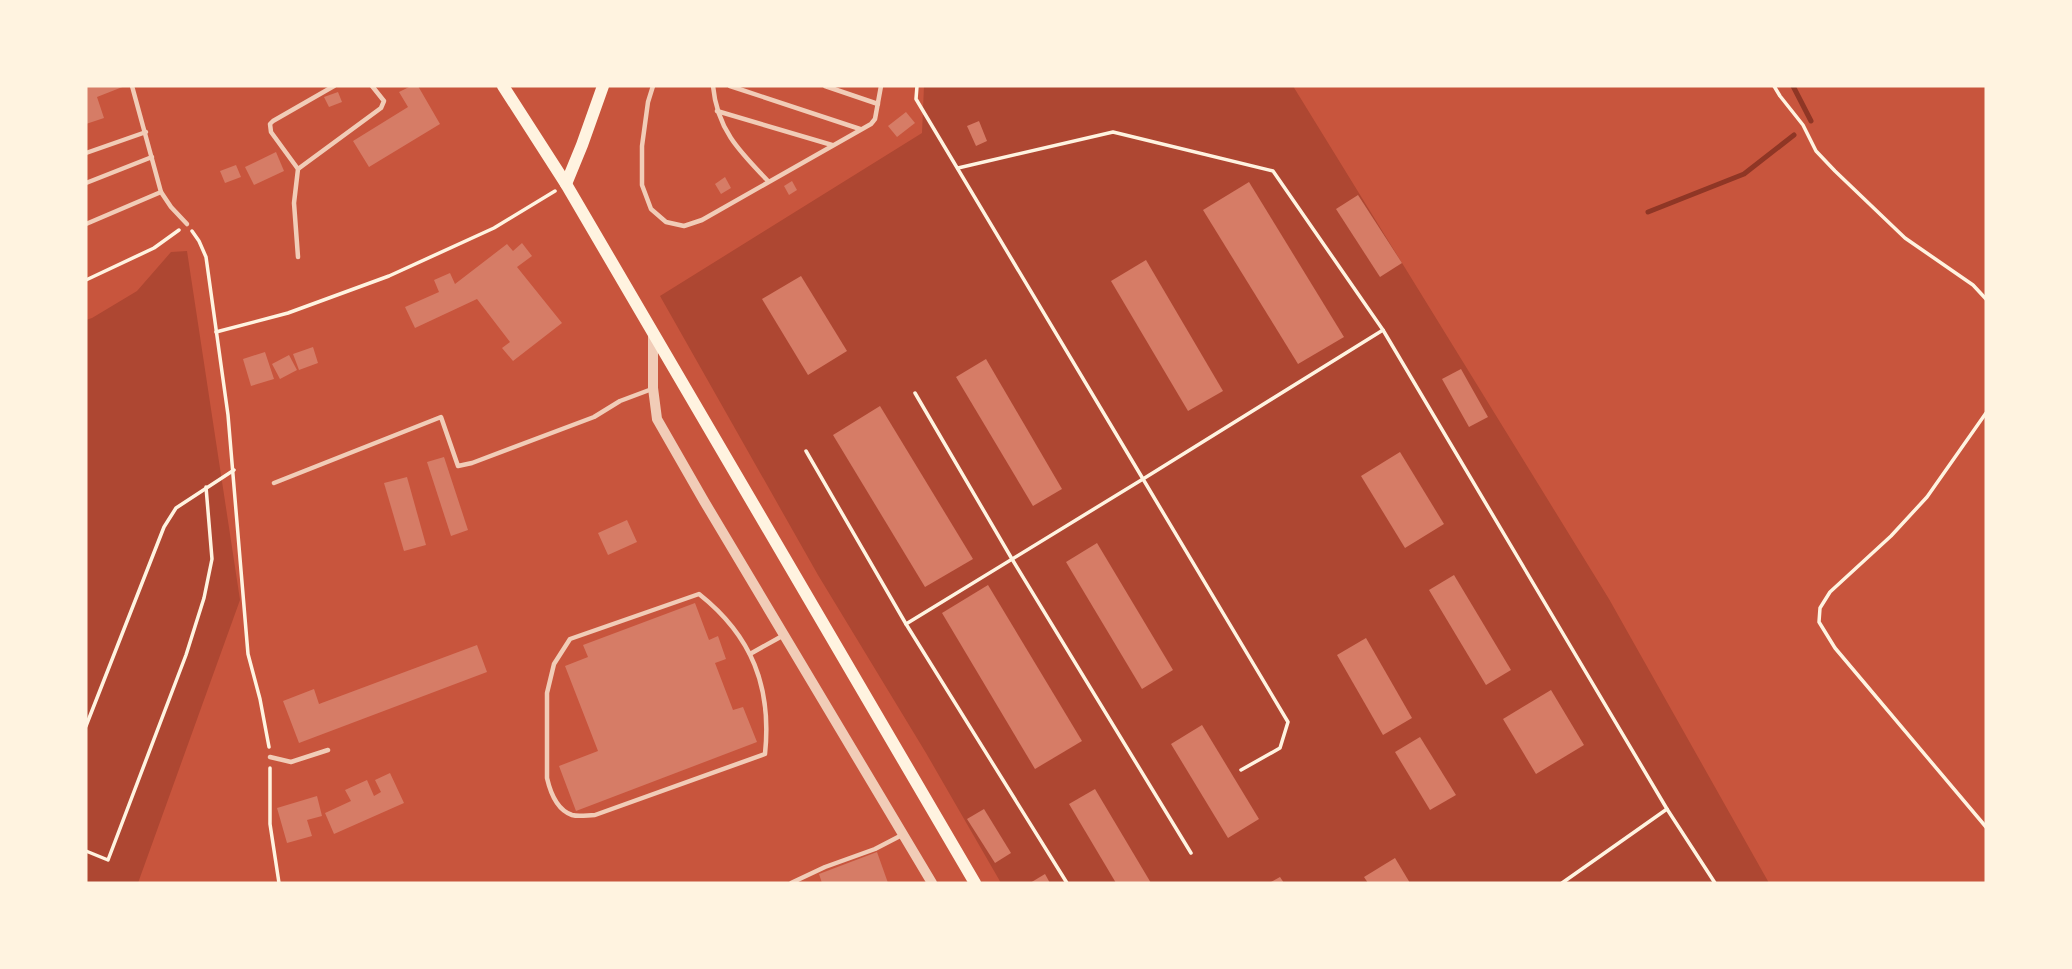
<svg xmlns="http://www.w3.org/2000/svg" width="2072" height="969" viewBox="0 0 2072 969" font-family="Helvetica,sans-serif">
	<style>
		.green { fill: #ae4732 }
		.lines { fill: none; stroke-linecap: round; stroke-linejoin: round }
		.stream { stroke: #8f3625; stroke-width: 5 }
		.building { fill: #d67c66 }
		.path { stroke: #fff3e0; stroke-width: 3.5 }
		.service { stroke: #f1ccb7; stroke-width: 4.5 }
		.tertiary { stroke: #f1ccb7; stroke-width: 10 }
		.secondary { stroke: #fff3e0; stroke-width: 12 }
	</style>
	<rect width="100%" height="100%" fill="#c8553d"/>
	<g class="green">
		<path d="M924 86H1293L1609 599 1769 883H1001L926 753 818 575 660 296 922 133Z"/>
		<path d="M187 251 240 600 138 883H86V320L92 318 137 291 171 252Z"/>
	</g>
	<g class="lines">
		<g class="stream">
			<path d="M1793 86 1811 121"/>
			<path d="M1648 212 1744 174 1794 135"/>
		</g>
	</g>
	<g class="building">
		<path d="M86 86H125L97 97 104 118 86 124Z"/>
		<path d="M411 86H418L440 124 369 167 353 141 408 107 399 92Z"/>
		<path d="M338 92 342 102 329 107 324 97Z"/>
		<path d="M906 112 915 123 897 137 888 126Z"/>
		<path d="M979 121 987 141 976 146 967 126Z"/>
		<path d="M276 152 284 171 254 185 245 167Z"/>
		<path d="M236 165 241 177 225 183 220 171Z"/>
		<path d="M725 177 731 188 721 194 715 184Z"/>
		<path d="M792 181 797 190 789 195 784 186Z"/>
		<path d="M1249 182 1344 337 1298 364 1203 210Z"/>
		<path d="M1358 195 1402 263 1380 277 1336 209Z"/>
		<path d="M522 243 532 256 517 267 562 323 513 361 502 348 510 342 477 299 415 328 405 307 439 292 434 280 450 273 455 284 507 244 513 251Z"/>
		<path d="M1146 260 1223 391 1188 411 1111 281Z"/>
		<path d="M801 276 847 351 808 375 762 299Z"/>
		<path d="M313 347 318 363 299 370 293 354Z"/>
		<path d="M265 352 274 379 251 386 243 359Z"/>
		<path d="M289 355 297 370 280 379 272 364Z"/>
		<path d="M986 359 1062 489 1033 506 956 377Z"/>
		<path d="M1461 369 1488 417 1469 427 1442 379Z"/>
		<path d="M880 406 973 559 925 587 833 435Z"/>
		<path d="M1400 452 1444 524 1405 548 1361 476Z"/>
		<path d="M444 457 468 530 451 536 427 462Z"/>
		<path d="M407 477 426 545 404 551 384 483Z"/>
		<path d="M627 520 637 542 608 555 598 533Z"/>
		<path d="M1097 543 1173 670 1142 689 1066 562Z"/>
		<path d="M1454 575 1511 670 1486 685 1429 590Z"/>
		<path d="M988 585 1082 741 1035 769 942 613Z"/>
		<path d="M695 603 709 640 718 636 726 659 715 663 733 710 743 707 757 742 576 811 559 766 598 751 565 666 588 657 583 645Z"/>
		<path d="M1366 638 1412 718 1383 735 1337 655Z"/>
		<path d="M477 645 487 672 299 743 283 701 314 689 319 704Z"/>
		<path d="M1551 690 1584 745 1536 774 1503 719Z"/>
		<path d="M1202 725 1259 819 1228 838 1171 744Z"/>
		<path d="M1420 737 1456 795 1430 810 1395 752Z"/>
		<path d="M390 773 404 803 334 834 325 813 351 801 345 790 367 780 374 796 381 792 375 780Z"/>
		<path d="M1095 789 1151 883H1116L1069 804Z"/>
		<path d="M317 796 322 816 307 820 312 836 287 843 277 808Z"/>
		<path d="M984 809 1011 853 995 863 967 819Z"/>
		<path d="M877 852 888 883H822L819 874Z"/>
		<path d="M1395 858 1410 883H1368L1364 877Z"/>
		<path d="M1045 874 1050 883H1030Z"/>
		<path d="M1280 877 1284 883H1269Z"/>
	</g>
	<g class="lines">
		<g class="path">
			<path d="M917 86 916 99 1143 479 906 624 1067 883"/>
			<path d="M1774 86 1780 96 1803 125 1816 151 1835 171 1905 238 1973 285 1986 299"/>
			<path d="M958 168 1113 132 1273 171 1383 330 1667 809 1562 883"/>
			<path d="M192 231 199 241 206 257 228 415 248 654 260 699 269 747"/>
			<path d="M86 280 154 248 179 230"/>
			<path d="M216 332 288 313 389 276 494 228 555 191"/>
			<path d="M915 393 1012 559 1191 853"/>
			<path d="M1986 413 1927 497 1891 536 1830 592 1820 608 1819 622 1835 648 1986 827"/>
			<path d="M806 451 906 624"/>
			<path d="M86 726 164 527 176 508 234 470"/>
			<path d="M270 768V824L279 883"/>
			<path d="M1241 770 1280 748 1288 722 1143 479 1383 330"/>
			<path d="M1667 809 1715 883"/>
			<path d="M86 851 108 860 186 655 204 598 212 559 206 487"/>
		</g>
		<g class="service">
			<path d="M132 86 161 192 171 207 187 224"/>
			<path d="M653 86 648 102 642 146V185L651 209 666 222 684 226 702 220 871 124 875 119 881 86"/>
			<path d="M713 86C717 129 739 151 768 181"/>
			<path d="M730 86 860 129"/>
			<path d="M825 86 878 104"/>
			<path d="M717 111 832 145"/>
			<path d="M86 153 146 132"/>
			<path d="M298 169 381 108 384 101 372 86"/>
			<path d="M86 183 152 157"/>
			<path d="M86 224 161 192"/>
			<path d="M298 257 294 203 298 169 271 132 270 124 273 121 334 86"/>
			<path d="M274 483 441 417 458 466 472 463 594 417 620 401 652 389"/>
			<path d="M699 594C752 636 772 687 765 754L595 815C588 815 579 817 572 815 557 810 550 791 547 778V693L554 664 570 639Z"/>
			<path d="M750 654 784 635"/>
			<path d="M270 757 291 762 328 750"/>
			<path d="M791 883 825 867 875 849 902 835"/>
		</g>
		<path class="tertiary" d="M653 333V388L657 419 704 501 932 883"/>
		<g class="secondary">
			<path d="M503 86 566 184 975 883"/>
			<path d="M566 184 582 145 603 86"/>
		</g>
	</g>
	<rect width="2072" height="969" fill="none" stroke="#fff3e0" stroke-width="175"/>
</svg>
